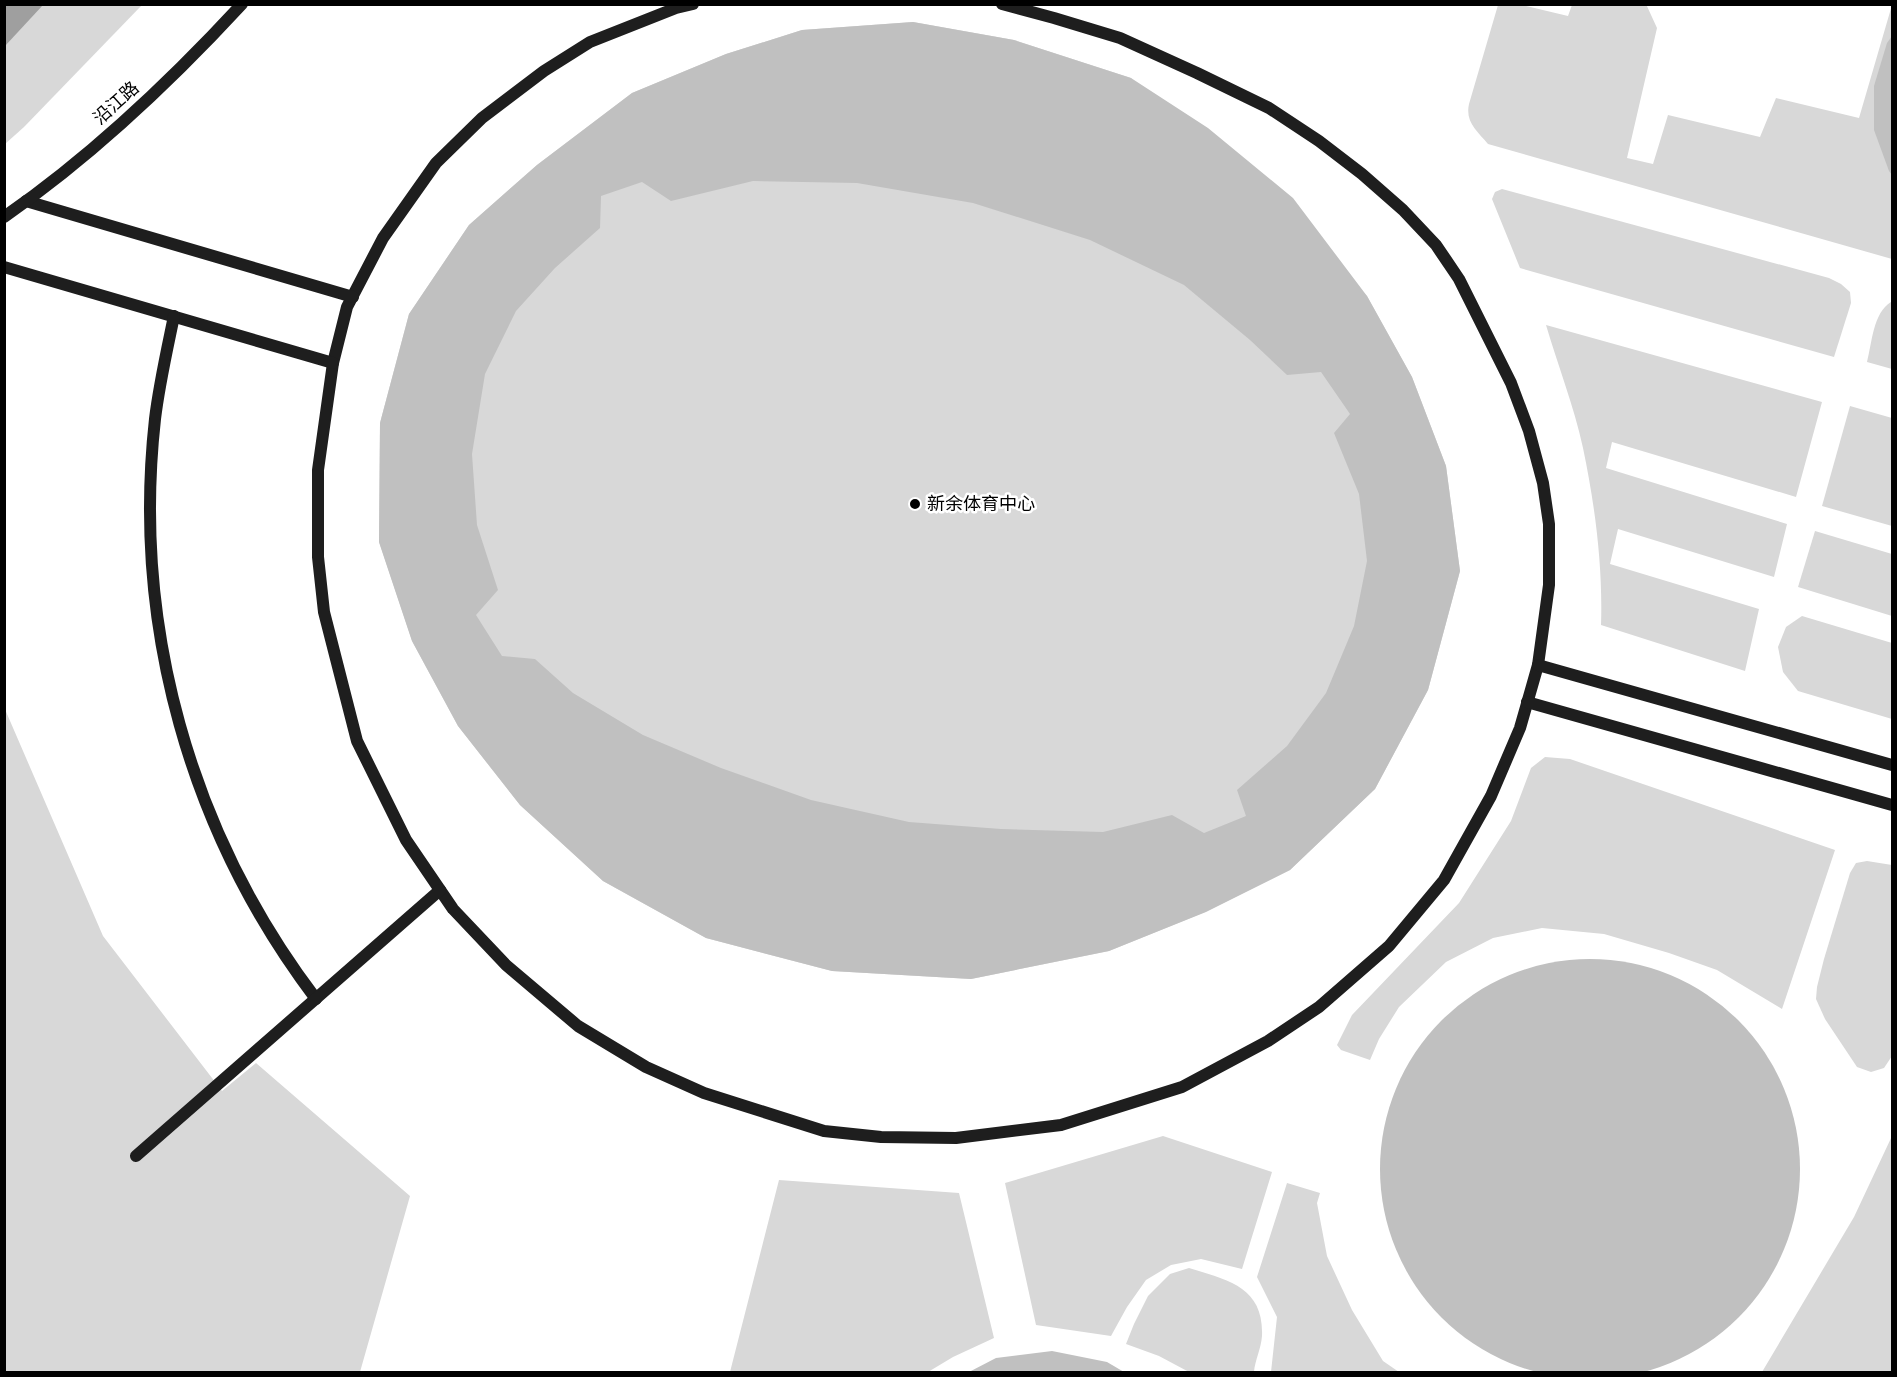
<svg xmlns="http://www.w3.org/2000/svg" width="1897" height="1377" viewBox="0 0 1897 1377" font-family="Commissioner,'Noto Sans SC',sans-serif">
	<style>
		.green { fill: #d8d8d8 }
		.water { fill: #9f9f9f }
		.building { fill: #c0c0c0; fill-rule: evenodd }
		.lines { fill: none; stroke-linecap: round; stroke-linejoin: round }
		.secondary { stroke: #1e1e1e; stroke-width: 12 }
		.poi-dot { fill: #000; stroke: #fff; stroke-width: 2 }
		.labels { text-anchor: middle; stroke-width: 5; stroke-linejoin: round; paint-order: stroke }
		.street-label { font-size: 18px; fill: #000; stroke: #fff }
		.poi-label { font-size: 18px; fill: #000; stroke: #fff; text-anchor: start }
	</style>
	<rect width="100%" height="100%" fill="#fff"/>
	<g class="green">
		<path d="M1646 4 1657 28 1627 158 1653 164 1668 115 1760 137 1776 98 1859 118 1892 5V259L1488 144C1477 131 1465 122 1469 104L1498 5H1522L1568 16 1572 5Z"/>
		<path d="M5 5H142L24 127 5 144Z"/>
		<path d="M913 22 1014 40 1131 78 1367 296 1412 377 1446 466 1460 571 1428 690 1375 789 1290 870 1205 912 1109 951 971 979 832 971 706 938 603 881 520 805 458 726 412 641 379 542 380 423 409 314 469 225 537 165 632 93 726 54 802 30Z"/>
		<path d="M1502 189 1829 278 1841 284 1850 292 1851 303 1834 357 1520 268 1492 199 1495 192Z"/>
		<path d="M1891 302 1892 303V369L1867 362C1872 343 1873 313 1891 302Z"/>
		<path d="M1546 325 1822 402 1796 497 1612 442 1606 468 1787 524 1774 577 1618 529 1610 564 1759 609 1745 671 1601 625C1603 567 1595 505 1583 448 1574 406 1558 366 1546 325Z"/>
		<path d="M1850 406 1892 418V526L1822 506Z"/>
		<path d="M1815 531 1892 554V616L1798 587Z"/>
		<path d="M1802 616 1892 643V719L1798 691 1783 672 1778 647 1786 627Z"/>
		<path d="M4 707 103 936 222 1091 256 1063 410 1196 360 1372H5Z"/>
		<path d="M1545 757 1570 759 1835 850 1782 1009 1717 970 1669 953 1604 934 1542 928 1493 938 1446 962 1399 1007 1379 1039 1370 1060 1341 1050 1337 1045 1352 1015 1459 903 1511 821 1531 768Z"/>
		<path d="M1867 861 1892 865V1056L1884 1068 1871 1072 1857 1067 1825 1019 1816 999 1817 987 1824 959 1850 873 1856 863Z"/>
		<path d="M1163 1136 1272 1172 1242 1269 1201 1259 1171 1265 1146 1280 1127 1307 1111 1336 1036 1325 1005 1183Z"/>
		<path d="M1892 1136V1372H1762L1854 1217Z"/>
		<path d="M779 1180 959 1193 994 1338 953 1357 928 1372H730Z"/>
		<path d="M1287 1183 1320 1193 1317 1203 1327 1256 1352 1310 1383 1361 1399 1372H1271L1277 1317 1257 1277Z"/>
		<path d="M1189 1268C1228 1280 1264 1287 1262 1336 1261 1349 1255 1360 1254 1372H1189L1159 1356 1126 1344 1134 1324 1148 1296 1170 1274Z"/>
	</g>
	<path class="water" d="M5 4 43 5 5 46 4 5Z"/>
	<g class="building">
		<path d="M913 22 1014 40 1131 78 1208 128 1293 198 1367 296 1412 377 1446 466 1460 571 1428 690 1375 789 1290 870 1206 912 1109 951 971 979 832 971 706 938 603 881 520 805 458 726 412 641 379 542 380 423 409 314 469 225 537 165 632 93 726 54 802 30ZM753 181 857 183 973 203 1090 240 1184 285 1250 340 1287 375 1321 372 1350 414 1334 433 1359 494 1367 561 1354 626 1326 693 1287 746 1237 790 1246 816 1204 833 1172 815 1103 832 1001 829 909 822 811 800 721 768 643 735 573 693 535 659 502 656 476 615 498 590 477 525 472 454 485 374 516 311 555 268 600 228 601 196 642 182 671 201Z"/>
		<path d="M1892 36V175L1889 171 1874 130V86L1887 43Z"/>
		<circle cx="1590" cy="1169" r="210"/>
		<path d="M1052 1351 1107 1362 1124 1372H969L996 1358Z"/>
	</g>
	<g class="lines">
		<g class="secondary">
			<path d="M693 4 676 8 590 42 544 71 482 118 436 163 383 238 347 307 333 363 318 470V557L324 612 357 741 406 840 453 909 506 965 578 1026 646 1067 704 1093 824 1131 881 1137 956 1138 1061 1125 1182 1087 1268 1041 1319 1007 1389 946 1444 880 1491 796 1520 728 1538 665 1549 585V524L1543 483 1529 431 1511 383 1459 279 1436 245 1403 210 1362 174 1319 141 1269 108 1197 73 1120 38 1054 18 1002 4"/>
			<path d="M26 201 353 297"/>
			<path d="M4 217C92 156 170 82 242 4"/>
			<path d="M4 267 333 363"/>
			<path d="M174 316C167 350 159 385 155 419 132 626 190 833 316 999"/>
			<path d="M1538 665 1892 765"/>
			<path d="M1527 702 1892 805"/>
			<path d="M136 1156 440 890"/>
		</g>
	</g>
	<circle class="poi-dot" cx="915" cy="504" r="6"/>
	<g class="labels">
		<g class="street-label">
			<text transform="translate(116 103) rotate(-42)" y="6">沿江路</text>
		</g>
		<g class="poi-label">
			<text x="927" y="510">新余体育中心</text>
		</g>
	</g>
	<rect width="1897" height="1377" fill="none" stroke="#000000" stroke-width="12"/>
</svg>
